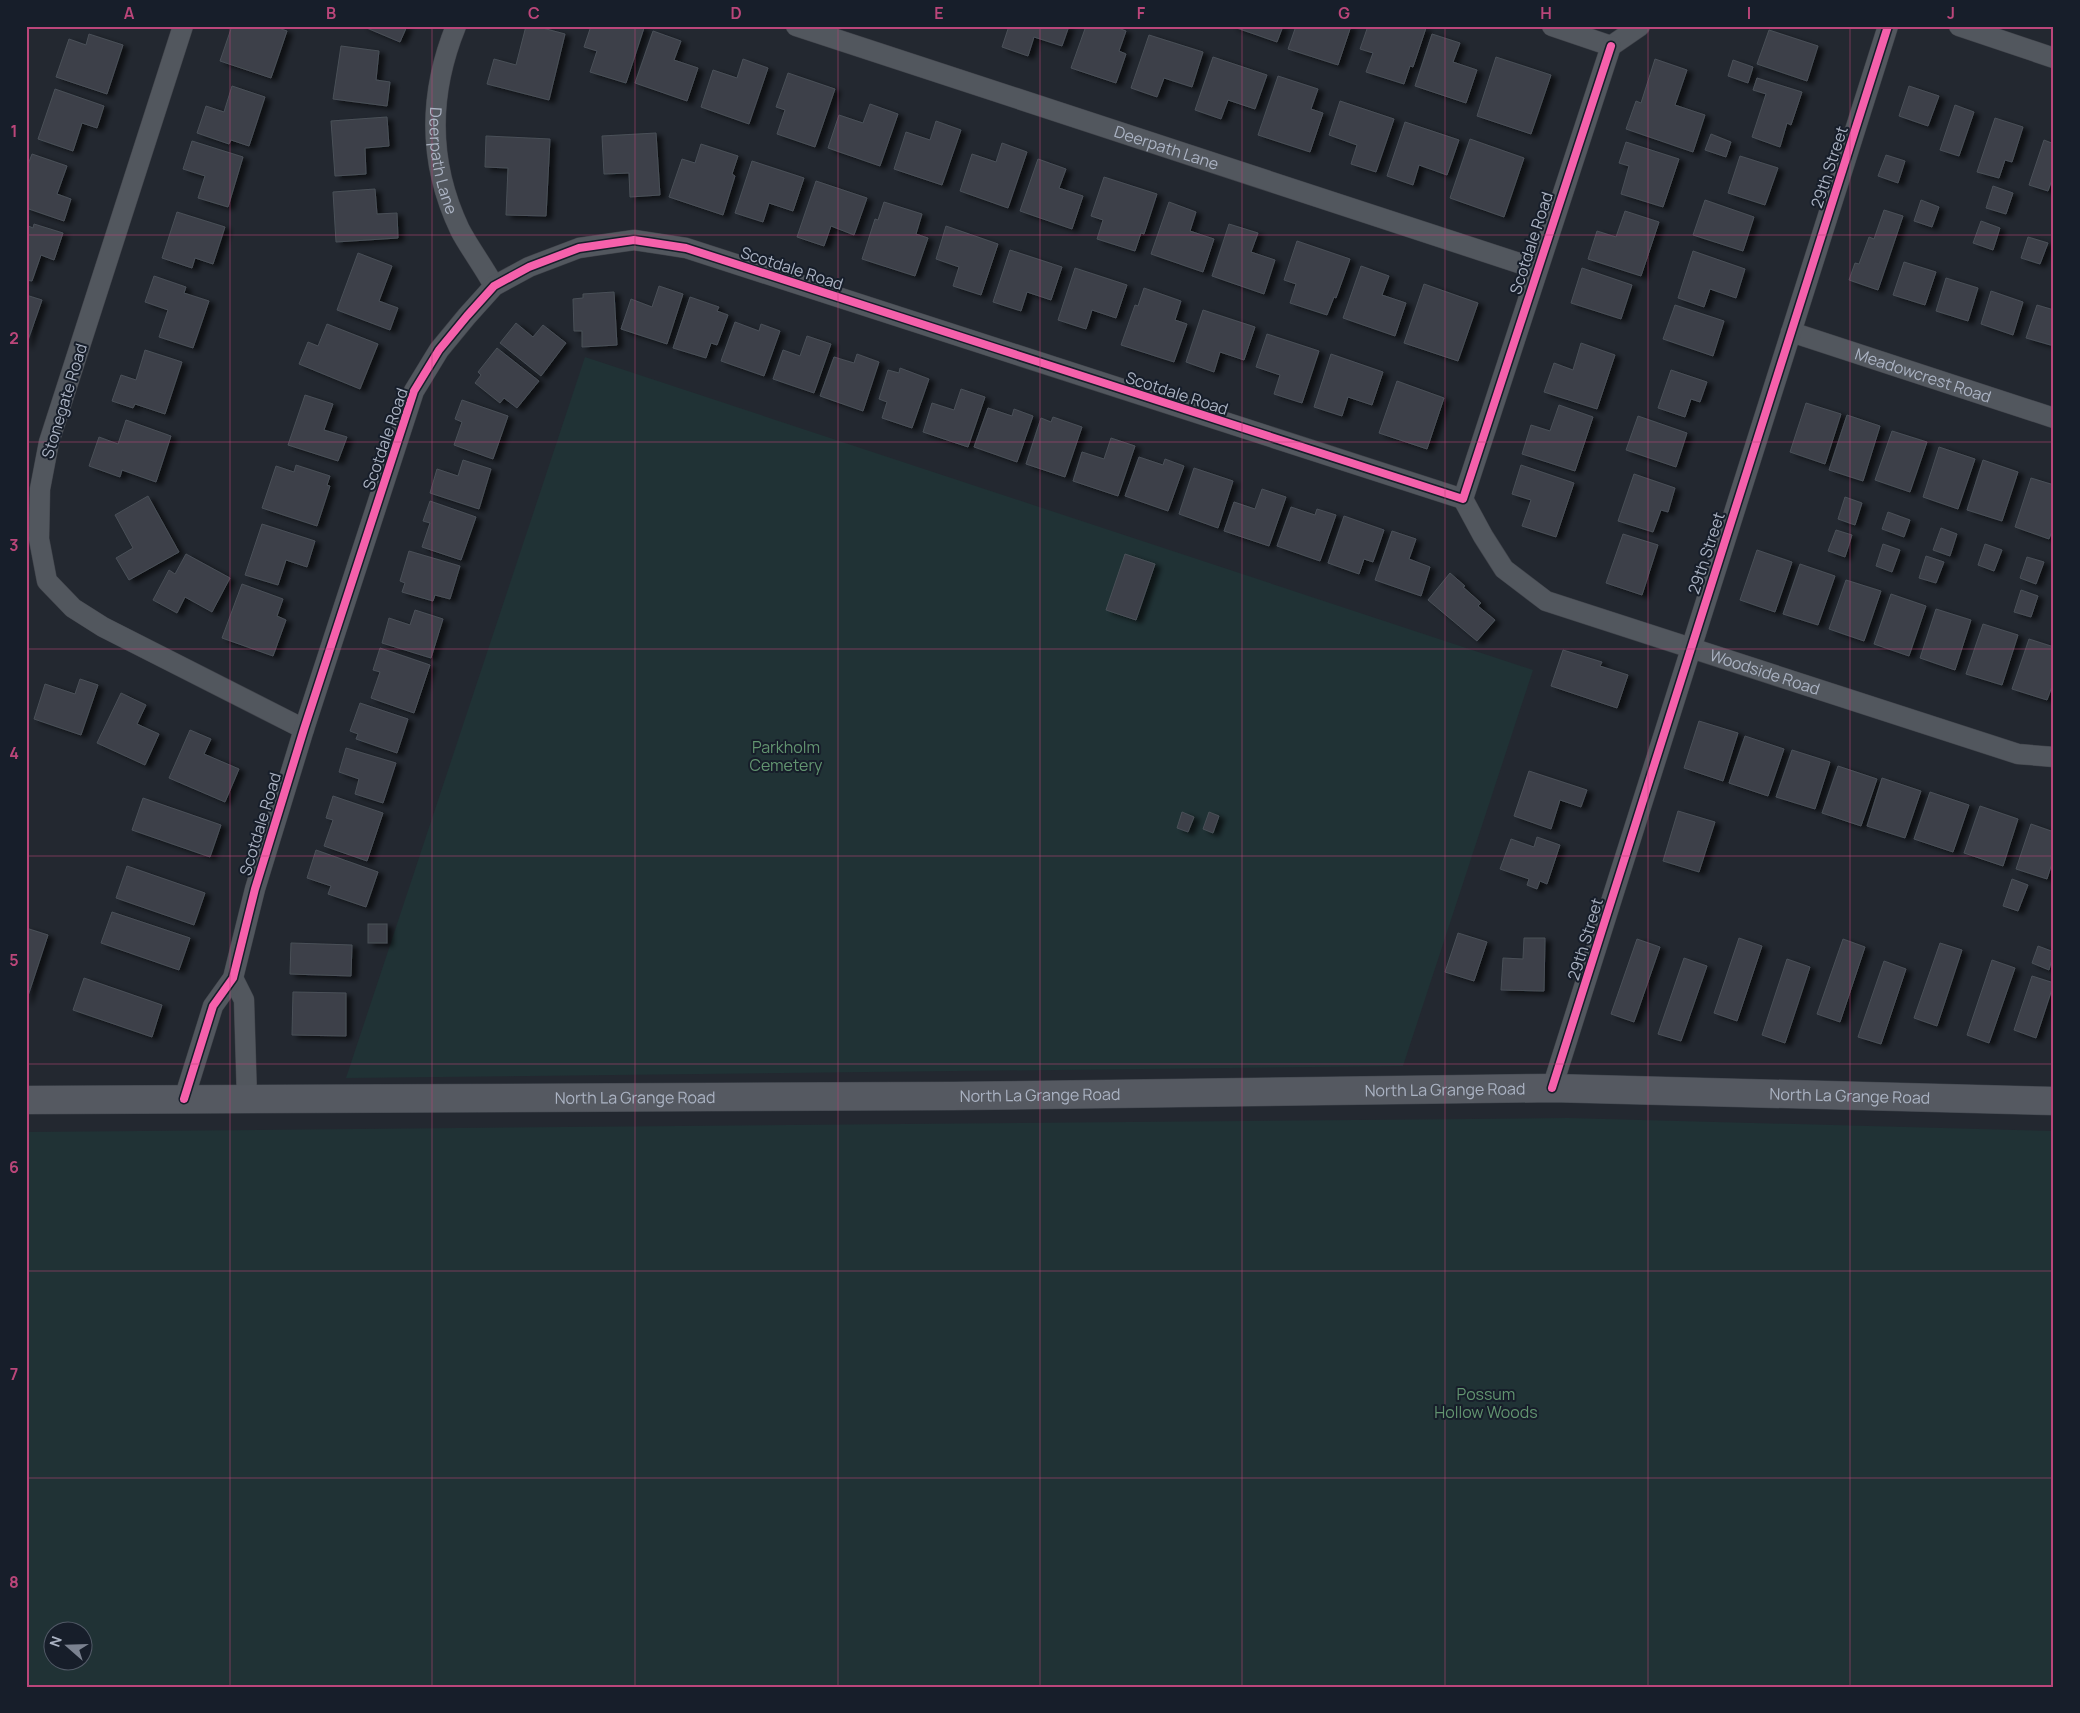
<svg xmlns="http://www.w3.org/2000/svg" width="2080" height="1713" viewBox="0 0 2080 1713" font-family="Manrope,sans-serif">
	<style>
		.green { fill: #203235; fill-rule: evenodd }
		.building { fill: #3c4048; stroke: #4a5058; filter: url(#shadow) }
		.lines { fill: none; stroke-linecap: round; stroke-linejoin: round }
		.minor-casing { stroke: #3f4249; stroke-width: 21 }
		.primary-casing { stroke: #40454d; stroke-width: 29 }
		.minor { stroke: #52575e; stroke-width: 20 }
		.primary { stroke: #555961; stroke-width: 28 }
		.cycleway-casing { stroke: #171e2a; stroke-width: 11 }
		.cycleway { stroke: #f560ab; stroke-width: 8 }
		.grid { fill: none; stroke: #bb467a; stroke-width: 1; stroke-opacity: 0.55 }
		.labels { text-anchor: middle; stroke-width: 4; stroke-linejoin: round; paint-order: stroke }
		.street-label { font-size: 16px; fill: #abb3c3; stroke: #171e2a }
		.park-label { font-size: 16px; fill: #629470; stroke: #171e2a }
		.neatline { fill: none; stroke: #bb467a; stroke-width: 2 }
		.grid-label { font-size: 16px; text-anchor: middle; font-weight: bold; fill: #bb467a }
	</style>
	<defs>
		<filter id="shadow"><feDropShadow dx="5.5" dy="3" stdDeviation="2.5" flood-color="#0009"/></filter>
	</defs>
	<rect width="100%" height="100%" fill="#232830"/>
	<g class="green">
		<path d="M585 357 1533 670 1403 1066 346 1078Z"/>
		<path d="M1568 1118 2054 1131V1687H26V1132ZM52 1630H82V1660H52Z"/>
	</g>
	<g class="building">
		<path d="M232 26H273L287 31 271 78 220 61Z"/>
		<path d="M362 26H407L400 42Z"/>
		<path d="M526 26H535L565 34 549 100 487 84 494 59 516 65Z"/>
		<path d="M591 26H638L644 28 626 83 590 72 597 51 584 47Z"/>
		<path d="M1009 26H1069L1062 46 1034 37 1028 56 1002 47Z"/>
		<path d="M1086 26H1113L1126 31 1119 51 1126 54 1116 83 1071 68Z"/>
		<path d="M1231 26H1283L1277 42Z"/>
		<path d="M1296 26H1351L1338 65 1288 49Z"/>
		<path d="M1368 26 1426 28 1413 67 1410 66 1404 84 1366 72 1373 53 1360 49Z"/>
		<path d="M1769 30 1818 46 1807 81 1757 64Z"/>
		<path d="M653 31 681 41 674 60 698 68 687 101 635 83Z"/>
		<path d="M89 34 123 45 107 94 56 77 69 39 86 45Z"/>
		<path d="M1432 34 1460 43 1453 62 1477 70 1466 103 1415 86Z"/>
		<path d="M1149 35 1203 52 1192 87 1164 78 1157 97 1131 88Z"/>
		<path d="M341 46 379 51 376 80 390 82 387 106 333 99Z"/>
		<path d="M1213 57 1267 75 1255 109 1228 100 1221 119 1195 110Z"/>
		<path d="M1496 57 1551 75 1531 134 1477 116Z"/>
		<path d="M743 59 768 68 749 124 701 107 713 70 737 78Z"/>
		<path d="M1655 59 1687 70 1675 105 1705 115 1693 152 1626 129 1636 101 1641 103Z"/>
		<path d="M1733 60 1753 67 1748 83 1728 76Z"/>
		<path d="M788 73 835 89 815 147 777 134 785 110 776 107Z"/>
		<path d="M1278 76 1318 89 1311 109 1323 113 1310 152 1258 135Z"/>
		<path d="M1757 78 1802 92 1791 125 1787 123 1780 147 1752 137 1766 94 1753 90Z"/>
		<path d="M232 86 265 97 249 146 231 140 229 144 197 133 206 106 224 112Z"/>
		<path d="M1909 86 1939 96 1928 126 1899 116Z"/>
		<path d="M55 89 104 106 97 128 82 123 73 151 38 139Z"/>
		<path d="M1340 101 1394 119 1376 172 1351 164 1357 145 1329 135Z"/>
		<path d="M870 104 898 114 880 166 828 148 839 115 863 123Z"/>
		<path d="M1955 105 1974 112 1959 156 1940 150Z"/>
		<path d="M387 117 389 146 365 148 366 174 335 176 331 121Z"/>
		<path d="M1995 118 2023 127 2012 162 2005 160 1999 178 1977 172Z"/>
		<path d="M936 121 961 130 942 185 894 169 906 132 930 140Z"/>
		<path d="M1405 122 1459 140 1447 175 1419 165 1413 185 1387 176Z"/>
		<path d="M656 133 660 195 630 197 629 173 604 174 602 136Z"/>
		<path d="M1711 134 1731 142 1726 157 1705 150Z"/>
		<path d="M486 136 550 139 546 216 506 215 508 168 485 167Z"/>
		<path d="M1470 139 1524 158 1504 217 1450 198Z"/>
		<path d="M2044 140 2054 144V174L2048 191 2029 185Z"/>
		<path d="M192 141 243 157 228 207 198 198 205 176 183 169Z"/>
		<path d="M1626 142 1679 159 1663 207 1621 194 1629 166 1619 163Z"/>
		<path d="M1002 143 1027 152 1008 208 960 191 972 154 996 162Z"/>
		<path d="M701 144 738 156 732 174 735 176 723 215 669 197 682 159 695 163Z"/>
		<path d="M32 154 67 166 57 194 71 199 64 221 26 208V170Z"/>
		<path d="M1886 155 1905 161 1898 183 1878 176Z"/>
		<path d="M1740 156 1778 168 1765 205 1728 193Z"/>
		<path d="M1038 159 1066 169 1059 188 1083 196 1072 229 1020 211Z"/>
		<path d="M752 161 804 178 793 211 769 203 763 222 735 213Z"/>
		<path d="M1104 177 1157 194 1144 234 1141 233 1135 251 1097 239 1103 220 1091 216Z"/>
		<path d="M816 181 867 198 854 235 831 226 824 246 797 237Z"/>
		<path d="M1993 186 2013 193 2006 214 1986 208Z"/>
		<path d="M375 189 377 214 397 213 398 238 336 242 333 192Z"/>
		<path d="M1705 200 1754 217 1743 251 1693 235Z"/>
		<path d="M1921 200 1939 207 1932 227 1914 221Z"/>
		<path d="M884 202 922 214 916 234 928 238 915 276 862 259 875 219 878 220Z"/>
		<path d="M1169 202 1196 212 1190 231 1214 239 1203 272 1151 254Z"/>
		<path d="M1884 210 1903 216 1878 290 1849 280 1855 263 1859 264 1869 237 1874 239Z"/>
		<path d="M1625 211 1659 222 1641 276 1588 259 1597 231 1616 237Z"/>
		<path d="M177 212 225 227 213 264 195 258 192 268 162 258Z"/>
		<path d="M1981 221 2000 228 1993 250 1973 243Z"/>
		<path d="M34 224 63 233 54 260 41 255 32 281 26 280V225L33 228Z"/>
		<path d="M1229 224 1258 233 1251 252 1275 260 1264 294 1212 276Z"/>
		<path d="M946 226 998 244 981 295 953 286 959 267 936 259Z"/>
		<path d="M2028 237 2048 243 2040 264 2021 258Z"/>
		<path d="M1297 241 1350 259 1336 298 1334 297 1327 315 1290 303 1296 284 1284 280Z"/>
		<path d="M1010 250 1062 267 1051 300 1027 292 1021 311 993 302Z"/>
		<path d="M1693 251 1745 269 1736 298 1710 289 1704 307 1678 298Z"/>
		<path d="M358 253 392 266 379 301 398 308 390 330 337 310Z"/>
		<path d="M1904 262 1936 272 1925 305 1893 295Z"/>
		<path d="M1361 266 1389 276 1382 295 1406 303 1395 336 1343 318Z"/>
		<path d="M1075 268 1127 285 1116 318 1092 310 1086 329 1058 320Z"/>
		<path d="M1582 268 1632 285 1621 319 1571 303Z"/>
		<path d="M154 276 186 287 184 293 209 301 193 348 159 337 168 310 145 302Z"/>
		<path d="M1946 278 1978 288 1968 321 1936 311Z"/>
		<path d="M1424 284 1478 303 1458 361 1404 343Z"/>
		<path d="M659 286 683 294 667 344 621 329 631 299 652 307Z"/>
		<path d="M1144 288 1181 301 1175 320 1187 324 1174 362 1121 345 1135 305 1138 306Z"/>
		<path d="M1991 291 2023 302 2013 335 1981 324Z"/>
		<path d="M614 292 617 345 582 347V331H574L573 299 583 298V294Z"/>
		<path d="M26 295 42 300 26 346Z"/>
		<path d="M690 297 719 307 717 311 728 315 717 345 711 343 706 358 673 348Z"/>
		<path d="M1675 305 1724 321 1713 356 1663 339Z"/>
		<path d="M2037 305 2054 310V346L2026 338Z"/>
		<path d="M1203 310 1255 327 1244 360 1220 352 1214 372 1186 362Z"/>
		<path d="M735 322 759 331 761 324 780 331 764 376 721 361Z"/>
		<path d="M516 323 533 337 543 325 566 343 541 376 500 343Z"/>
		<path d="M327 324 378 344 360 389 299 364 308 342 318 346Z"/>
		<path d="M1267 334 1319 351 1302 403 1274 394 1280 375 1256 367Z"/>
		<path d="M807 336 831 344 814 393 773 379 783 350 800 356Z"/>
		<path d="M1581 343 1615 355 1597 409 1544 392 1554 363 1573 370Z"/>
		<path d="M497 348 539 381 517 408 504 398 500 403 475 383 481 375 478 372Z"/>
		<path d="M145 350 182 362 165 414 135 404 133 408 112 401 121 375 136 380Z"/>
		<path d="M857 354 879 362 863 411 820 396 834 357 854 363Z"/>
		<path d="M1331 354 1383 372 1372 405 1348 397 1342 416 1314 407Z"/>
		<path d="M900 368 929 379 912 428 882 418 887 402 879 399 888 370 899 373Z"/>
		<path d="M1671 370 1707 382 1700 402 1691 399 1685 417 1658 408Z"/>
		<path d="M1397 381 1444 398 1427 449 1379 433Z"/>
		<path d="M961 389 985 397 968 447 923 432 932 403 954 410Z"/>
		<path d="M305 395 333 404 324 430 347 437 338 461 288 445Z"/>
		<path d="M462 400 508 416 493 459 454 445 462 422 455 419Z"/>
		<path d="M1806 403 1841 414 1825 464 1790 452Z"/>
		<path d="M1559 405 1593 417 1575 471 1522 454 1531 425 1550 431Z"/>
		<path d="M988 408 1012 416 1014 409 1033 416 1017 462 974 447Z"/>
		<path d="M1847 415 1880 426 1863 481 1829 470Z"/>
		<path d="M1638 416 1687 433 1676 467 1626 450Z"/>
		<path d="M1053 417 1082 427 1065 477 1026 464 1041 418 1051 422Z"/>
		<path d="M126 420 171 436 156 482 122 470 120 477 89 466 99 437 118 444Z"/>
		<path d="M1892 431 1927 442 1910 492 1875 480Z"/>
		<path d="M1111 438 1135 446 1118 496 1073 481 1082 452 1104 459Z"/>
		<path d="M1939 447 1975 459 1958 509 1923 497Z"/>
		<path d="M1139 457 1163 465 1165 459 1184 466 1168 511 1125 496Z"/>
		<path d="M463 460 491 469 479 509 430 493 437 469 458 476Z"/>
		<path d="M1983 460 2018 472 2002 521 1967 510Z"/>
		<path d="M296 465 330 476 327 485 330 486 317 526 262 508 276 466 294 472Z"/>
		<path d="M1521 465 1574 483 1556 537 1522 526 1531 500 1512 494Z"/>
		<path d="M1194 468 1233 481 1218 528 1179 514Z"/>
		<path d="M1634 474 1675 488 1668 512 1661 510 1653 532 1618 521Z"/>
		<path d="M2031 478 2054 485V526L2049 539 2015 527Z"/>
		<path d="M1262 489 1286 497 1269 546 1224 531 1234 502 1255 509Z"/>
		<path d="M148 496 179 552 129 580 116 558 133 548 115 515Z"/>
		<path d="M1845 497 1862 503 1855 525 1838 519Z"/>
		<path d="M430 501 476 517 461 560 422 547 430 523 423 521Z"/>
		<path d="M1291 507 1315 515 1317 509 1336 515 1320 561 1277 546Z"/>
		<path d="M1888 512 1910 520 1904 537 1882 529Z"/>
		<path d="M1344 516 1384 530 1373 562 1364 559 1359 574 1328 563Z"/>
		<path d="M262 524 315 541 307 567 286 560 278 585 245 575Z"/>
		<path d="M1941 528 1957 534 1950 556 1933 550Z"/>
		<path d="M1836 530 1852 535 1845 557 1828 551Z"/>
		<path d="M1392 531 1416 539 1409 559 1430 567 1421 596 1375 580Z"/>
		<path d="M1623 534 1658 545 1642 595 1606 583Z"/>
		<path d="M1883 544 1900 550 1892 572 1876 566Z"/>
		<path d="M1985 544 2002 550 1994 571 1978 565Z"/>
		<path d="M1757 550 1792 562 1775 612 1740 600Z"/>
		<path d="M409 551 460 566 450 599 435 595 433 601 402 592 405 583 400 581Z"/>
		<path d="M186 554 230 578 212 612 185 597 177 613 153 600 169 570 175 574Z"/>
		<path d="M1125 554 1155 564 1136 620 1106 610Z"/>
		<path d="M1926 556 1944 562 1936 583 1919 578Z"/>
		<path d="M2027 557 2044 562 2036 584 2020 578Z"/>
		<path d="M1800 564 1835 576 1818 625 1783 614Z"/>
		<path d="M1450 573 1465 586 1463 587 1481 603 1478 606 1495 620 1477 641 1428 600Z"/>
		<path d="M1846 580 1881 591 1864 641 1829 629Z"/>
		<path d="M242 584 283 599 277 616 286 620 273 656 222 638Z"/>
		<path d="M2021 590 2038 596 2031 617 2014 612Z"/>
		<path d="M1891 594 1926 606 1909 656 1874 644Z"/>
		<path d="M1936 609 1971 620 1955 670 1920 658Z"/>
		<path d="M415 610 443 619 431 658 382 643 389 618 410 625Z"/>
		<path d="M1983 624 2018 635 2002 685 1966 674Z"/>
		<path d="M2029 639 2054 647V681L2047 700 2012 689Z"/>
		<path d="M380 648 430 665 414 713 371 698 380 672 373 670Z"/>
		<path d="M1563 650 1602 662 1600 666 1628 675 1617 708 1551 686Z"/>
		<path d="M80 679 98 685 81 735 34 719 45 684 75 694Z"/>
		<path d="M121 693 146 705 137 724 159 734 145 765 97 743Z"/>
		<path d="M360 703 408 719 397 753 356 739 358 734 350 731Z"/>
		<path d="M1699 721 1738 733 1723 781 1684 768Z"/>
		<path d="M190 730 211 739 204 754 239 769 225 802 169 778Z"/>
		<path d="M1745 736 1784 749 1768 796 1729 783Z"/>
		<path d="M346 748 396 763 383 803 355 794 359 779 339 772Z"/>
		<path d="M1792 750 1830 762 1815 809 1776 797Z"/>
		<path d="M1838 766 1877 779 1861 826 1822 813Z"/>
		<path d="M1529 771 1587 790 1581 807 1560 800 1551 829 1514 816Z"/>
		<path d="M1882 778 1921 791 1905 838 1867 826Z"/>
		<path d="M1930 792 1969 805 1953 852 1914 839Z"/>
		<path d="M333 796 383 813 367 861 324 846 333 820 326 818Z"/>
		<path d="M143 798 221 825 210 857 132 830Z"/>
		<path d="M1980 806 2018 819 2003 866 1964 853Z"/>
		<path d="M1678 811 1715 822 1699 872 1663 861Z"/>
		<path d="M1182 812 1194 817 1188 832 1177 828Z"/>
		<path d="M1209 812 1219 816 1213 833 1203 829Z"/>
		<path d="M2031 824 2054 832V857L2047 879 2016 869Z"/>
		<path d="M1537 837 1560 845 1547 884 1540 881 1537 889 1527 885 1529 879 1500 869 1511 839 1534 847Z"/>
		<path d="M316 850 378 872 366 907 328 894 331 886 307 878Z"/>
		<path d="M127 866 205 893 194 925 116 898Z"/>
		<path d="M2012 879 2028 885 2018 911 2003 906Z"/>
		<path d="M112 912 190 938 179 970 101 943Z"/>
		<rect x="368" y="924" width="19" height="19"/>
		<path d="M26 928 48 935 26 1002Z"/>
		<path d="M1458 933 1487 942 1474 981 1445 972Z"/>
		<path d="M1524 938H1545L1544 991 1501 990 1503 958 1523 959Z"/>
		<path d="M1739 938 1762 946 1737 1021 1714 1013Z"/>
		<path d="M1637 939 1660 947 1634 1022 1611 1014Z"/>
		<path d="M1843 939 1865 947 1840 1022 1817 1014Z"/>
		<path d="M291 943 352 945 351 976 290 974Z"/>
		<path d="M1940 943 1962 950 1937 1026 1914 1018Z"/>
		<path d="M2038 946 2054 952 2049 970 2032 963Z"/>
		<path d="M1684 958 1707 966 1681 1041 1658 1034Z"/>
		<path d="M1787 959 1810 967 1785 1043 1762 1035Z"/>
		<path d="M1992 960 2015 968 1989 1043 1967 1035Z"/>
		<path d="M1884 961 1906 969 1881 1044 1858 1037Z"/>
		<path d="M2032 976 2054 983 2036 1038 2014 1030Z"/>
		<path d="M84 978 162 1005 152 1037 73 1010Z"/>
		<path d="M293 992 346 993V1036L292 1035Z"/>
	</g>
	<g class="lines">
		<g class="minor-casing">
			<g id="minor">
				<path d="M183 26 49 442 40 489 39 539 47 581 73 608 103 627 304 729"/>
				<path id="s1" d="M456 26C428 95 428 163 460 230 470 249 484 267 494 286"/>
				<path id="s2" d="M796 26 1537 269"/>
				<path d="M1552 26 1611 46 1640 26"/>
				<path d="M1959 26 2054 58"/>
				<path id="s3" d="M1791 332 2054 418"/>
				<path id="s4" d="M1463 499 1483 536 1504 569 1546 601 2018 754 2054 757"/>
				<path d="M233 978 244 1000 247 1099"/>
				<path d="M1552 1088 1888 26"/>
				<path d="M184 1099 213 1006 233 978 255 889 304 729 414 391 439 350 467 316 494 286 529 267 579 248 634 240 686 248 1463 499 1611 46"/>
			</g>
		</g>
		<g class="primary-casing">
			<g id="primary">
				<path id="s5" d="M26 1100 953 1096 1552 1088 2054 1101"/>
			</g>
		</g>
		<use href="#minor" class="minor"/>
		<use href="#primary" class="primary"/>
		<g class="cycleway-casing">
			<g id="cycleway">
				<path d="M1552 1088 1888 26"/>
				<path d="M184 1099 213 1006 233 978 255 889 304 729 414 391 439 350 467 316 494 286 529 267 579 248 634 240 686 248 1463 499 1611 46"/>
			</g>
		</g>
		<use href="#cycleway" class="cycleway"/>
	</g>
	<path class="grid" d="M230 26V1687M432 26V1687M635 26V1687M838 26V1687M1040 26V1687M1242 26V1687M1445 26V1687M1648 26V1687M1850 26V1687M26 235H2054M26 442H2054M26 649H2054M26 856H2054M26 1064H2054M26 1271H2054M26 1478H2054"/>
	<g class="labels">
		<g class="street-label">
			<text dy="6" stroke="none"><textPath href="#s2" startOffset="390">Deerpath Lane</textPath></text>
			<text dy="6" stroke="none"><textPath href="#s1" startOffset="138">Deerpath Lane</textPath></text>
			<text transform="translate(1829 167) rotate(-72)" y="6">29th Street</text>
			<text transform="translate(1531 243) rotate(-72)" y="6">Scotdale Road</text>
			<text transform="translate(792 268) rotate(18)" y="6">Scotdale Road</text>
			<text dy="6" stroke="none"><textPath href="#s3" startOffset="139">Meadowcrest Road</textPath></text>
			<text transform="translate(1177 393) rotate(18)" y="6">Scotdale Road</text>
			<text transform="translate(64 401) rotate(-73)" y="6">Stonegate Road</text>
			<text transform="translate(385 439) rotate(-71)" y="6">Scotdale Road</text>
			<text transform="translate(1706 553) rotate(-72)" y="6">29th Street</text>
			<text dy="6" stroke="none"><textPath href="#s4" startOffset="364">Woodside Road</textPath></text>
			<text transform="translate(260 824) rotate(-73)" y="6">Scotdale Road</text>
			<text transform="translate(1585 939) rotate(-73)" y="6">29th Street</text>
			<text dy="6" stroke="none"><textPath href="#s5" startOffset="1419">North La Grange Road</textPath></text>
			<text dy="6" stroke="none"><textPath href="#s5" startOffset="1014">North La Grange Road</textPath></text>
			<text dy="6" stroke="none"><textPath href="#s5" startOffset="1824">North La Grange Road</textPath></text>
			<text dy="6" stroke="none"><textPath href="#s5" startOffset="609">North La Grange Road</textPath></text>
		</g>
		<g class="park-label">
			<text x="786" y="753">Parkholm<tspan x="786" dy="18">Cemetery</tspan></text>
			<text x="1486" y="1400">Possum<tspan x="1486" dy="18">Hollow Woods</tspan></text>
		</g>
	</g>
	<rect width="2080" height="1713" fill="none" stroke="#171e2a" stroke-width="55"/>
	<g transform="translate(68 1646) rotate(290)"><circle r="24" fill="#171e2a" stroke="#525a67"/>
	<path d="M0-4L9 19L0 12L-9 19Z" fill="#7b8290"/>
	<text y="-8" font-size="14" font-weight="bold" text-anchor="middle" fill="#abb3c3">N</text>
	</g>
	<rect x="28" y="28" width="2024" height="1658" class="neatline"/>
	<g class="grid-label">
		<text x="129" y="19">A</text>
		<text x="331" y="19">B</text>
		<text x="534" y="19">C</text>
		<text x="736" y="19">D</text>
		<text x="939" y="19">E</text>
		<text x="1141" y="19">F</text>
		<text x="1344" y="19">G</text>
		<text x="1546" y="19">H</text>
		<text x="1749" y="19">I</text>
		<text x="1951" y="19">J</text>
		<text x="14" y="137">1</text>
		<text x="14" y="344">2</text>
		<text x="14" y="551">3</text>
		<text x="14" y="759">4</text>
		<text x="14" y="966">5</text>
		<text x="14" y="1173">6</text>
		<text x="14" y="1380">7</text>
		<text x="14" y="1588">8</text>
	</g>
</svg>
